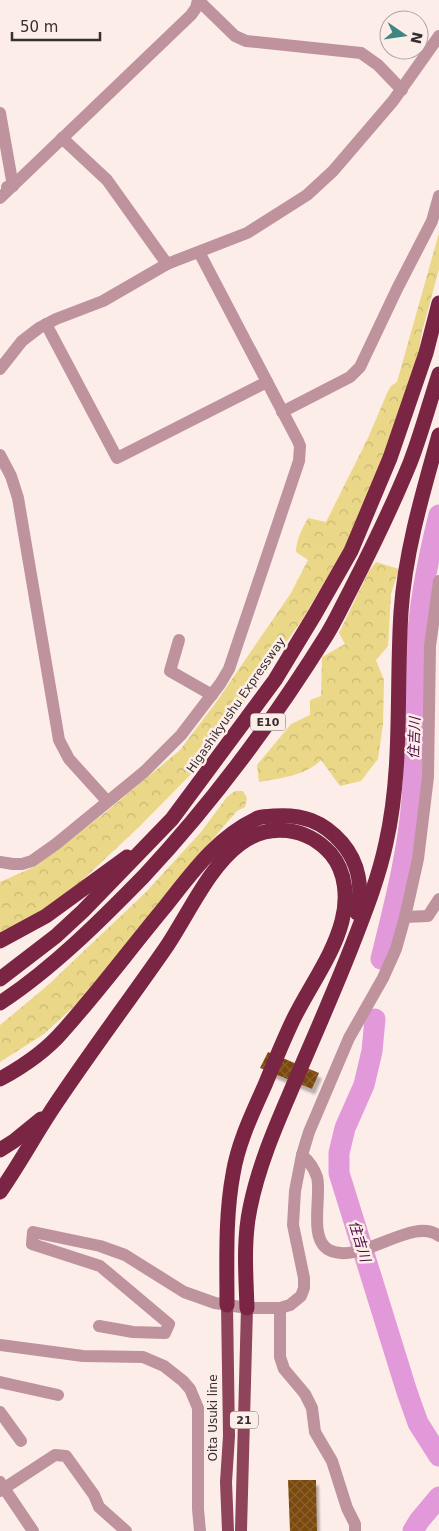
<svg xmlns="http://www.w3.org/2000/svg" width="439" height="1531" viewBox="0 0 439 1531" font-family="'DejaVu Sans','Noto Sans JP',sans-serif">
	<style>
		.forest { fill: url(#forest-crowns) }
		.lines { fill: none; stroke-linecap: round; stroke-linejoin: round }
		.river { stroke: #e299da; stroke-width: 21 }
		.building { fill: url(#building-cross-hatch); filter: url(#shadow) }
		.minor { stroke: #bf939e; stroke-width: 12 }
		.major { stroke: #8e445b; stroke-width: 12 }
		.highway { stroke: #7a2544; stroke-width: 15 }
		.labels { text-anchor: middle; stroke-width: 5; stroke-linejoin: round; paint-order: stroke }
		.shield { fill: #fdede9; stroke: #716865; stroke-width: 1 }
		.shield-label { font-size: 11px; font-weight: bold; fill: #352f2d }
		.street-label { font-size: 12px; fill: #352f2d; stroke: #fdede9 }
		.water-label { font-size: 14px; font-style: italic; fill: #490645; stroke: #fdede9 }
	</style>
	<defs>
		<pattern id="forest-crowns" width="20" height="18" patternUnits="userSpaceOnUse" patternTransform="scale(1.25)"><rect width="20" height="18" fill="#ead787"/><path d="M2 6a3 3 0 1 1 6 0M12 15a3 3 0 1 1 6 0" fill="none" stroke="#c9b975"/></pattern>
		<pattern id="building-cross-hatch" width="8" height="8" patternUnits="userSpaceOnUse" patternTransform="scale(1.25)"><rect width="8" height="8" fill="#7b490c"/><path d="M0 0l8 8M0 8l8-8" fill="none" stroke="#896130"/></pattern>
		<filter id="shadow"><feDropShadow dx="3" dy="5.5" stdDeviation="1" flood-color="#0004"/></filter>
	</defs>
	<rect width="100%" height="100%" fill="#fdede9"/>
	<g class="forest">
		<path d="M439 233V269L422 332 418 355 401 412 348 543 302 620 199 766 140 826 58 903 0 936V882L36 866 106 812 180 750 217 701 291 593 308 560 296 552C296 540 302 529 308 518L326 522 368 438 388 391 391 386 397 382Z"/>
		<path d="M376 562 399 569 391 594 388 646 376 660 384 680 383 724 378 759 361 781 340 786 321 760C305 776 281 778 259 782L257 765 291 724 310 715V700L321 696 322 657 345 644 339 633 369 571Z"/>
		<path d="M235 791H243L247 798 245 807 237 811 223 827 81 1000 44 1034 0 1062V1025L47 986 146 892 201 832 227 797Z"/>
	</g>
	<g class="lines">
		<g class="river">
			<path d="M381 959C394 906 408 853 412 799 416 752 414 705 416 658 418 609 427 562 439 515"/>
			<path d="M375 1019 372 1051 364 1085 345 1128 339 1153V1173L407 1392 418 1423 439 1456"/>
			<path d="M413 1531 419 1521 439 1497"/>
		</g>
	</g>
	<g class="building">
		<path d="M268 1052 319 1073 312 1089 260 1068Z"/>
		<path d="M288 1480H316L317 1531H290Z"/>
	</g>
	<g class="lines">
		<g class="minor">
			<path d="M198 0 235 36 246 41 361 53 378 65 402 90"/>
			<path d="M0 113 13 186 7 187"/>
			<path d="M62 138 107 180 167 264"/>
			<path d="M0 198 191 15 196 8 198 0"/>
			<path d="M46 324 117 458 267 382"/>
			<path d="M0 369 22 341 39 328 56 319 103 301 167 264 247 233 307 195 333 171 393 101 439 36"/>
			<path d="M282 412 350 377 360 367 397 289 432 221 439 196"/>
			<path d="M0 455 11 476 18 498 59 740 69 759 107 801"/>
			<path d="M179 640 170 671 212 695"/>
			<path d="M0 862 13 864H22L32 861 56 844 144 772 181 735 220 684 229 669 299 461 300 446 298 441 199 252"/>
			<path d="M405 917 428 916 439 899"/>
			<path d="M302 1155C309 1161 314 1168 317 1177 322 1195 308 1239 329 1250 360 1266 414 1215 439 1236"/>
			<path d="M280 1308V1357L284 1369 305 1394 312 1408 315 1432 332 1461 347 1508 355 1524V1531"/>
			<path d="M99 1326 133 1332 165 1333 169 1324 100 1266 32 1244 33 1232 100 1246 125 1255 184 1292 215 1303 247 1308H280L290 1305 301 1296 304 1288V1278L293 1225 295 1191 302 1155 309 1132 349 1038 383 978 396 949 405 917 418 859 428 777 430 646 439 581"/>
			<path d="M0 1345 83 1356 143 1357 164 1366 183 1381 190 1389 198 1408V1509L200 1531"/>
			<path d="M0 1382 58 1395"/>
			<path d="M0 1412 21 1441"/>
			<path d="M0 1482 33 1531"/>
			<path d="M0 1491 55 1455 66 1456 94 1495 99 1507 126 1531"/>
		</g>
		<g class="major">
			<path d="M227 1305 229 1436 226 1482 228 1531"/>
			<path d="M241 1531 247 1308"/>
		</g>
		<g class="highway">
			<path d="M0 941 46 916 127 857"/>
			<path d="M0 979 56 936 83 911 172 819 275 680 315 614 351 551 390 458 426 353 439 303"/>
			<path d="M0 1003C52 969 101 920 144 876 212 803 273 721 326 636 335 622 342 606 350 591 371 550 392 507 410 463 421 435 429 404 439 374"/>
			<path d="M0 1079C24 1066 45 1052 63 1031 98 992 130 949 164 908 191 874 216 838 256 819 261 816 268 817 274 816 302 814 323 821 342 843 359 863 363 888 357 913"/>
			<path d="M0 1150 14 1141 41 1119"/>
			<path d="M0 1192C18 1166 34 1137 51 1111 88 1055 129 1001 167 946 189 913 209 867 240 844 269 822 307 827 331 854 346 872 348 898 342 921 333 956 309 987 293 1020 283 1041 274 1063 265 1085 252 1114 238 1143 233 1174 225 1217 227 1262 227 1305"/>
			<path d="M247 1308C246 1276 243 1241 250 1208 258 1168 274 1130 290 1093 312 1041 335 990 355 938 367 907 379 876 386 843 403 768 396 689 401 612 405 552 423 492 439 435"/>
		</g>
	</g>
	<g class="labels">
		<g class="shield">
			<rect x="250.5" y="713.5" width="35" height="17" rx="4"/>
			<rect x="230" y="1411.5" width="28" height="17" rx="4"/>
		</g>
		<g class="shield-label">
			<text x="268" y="726">E10</text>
			<text x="244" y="1424">21</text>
		</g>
		<g class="street-label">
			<text transform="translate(236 705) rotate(-55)" y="4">Higashikyushu Expressway</text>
			<text transform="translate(213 1418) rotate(-90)" y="4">Oita Usuki line</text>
		</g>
		<g class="water-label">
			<text transform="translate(414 738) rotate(-88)" y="5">住吉川</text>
			<text transform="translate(360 1241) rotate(73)" y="5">住吉川</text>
		</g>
	</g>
	<g transform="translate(404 35) rotate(103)"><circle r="24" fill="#fdede9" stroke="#ada19e"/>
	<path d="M0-4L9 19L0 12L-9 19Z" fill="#3f8682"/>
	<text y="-8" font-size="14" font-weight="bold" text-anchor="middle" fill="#352f2d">N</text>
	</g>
	<path d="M12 32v8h88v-8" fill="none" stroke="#352f2d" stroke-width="2.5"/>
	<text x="20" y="32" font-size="15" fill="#352f2d" stroke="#fdede9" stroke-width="4" paint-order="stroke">50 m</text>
</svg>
